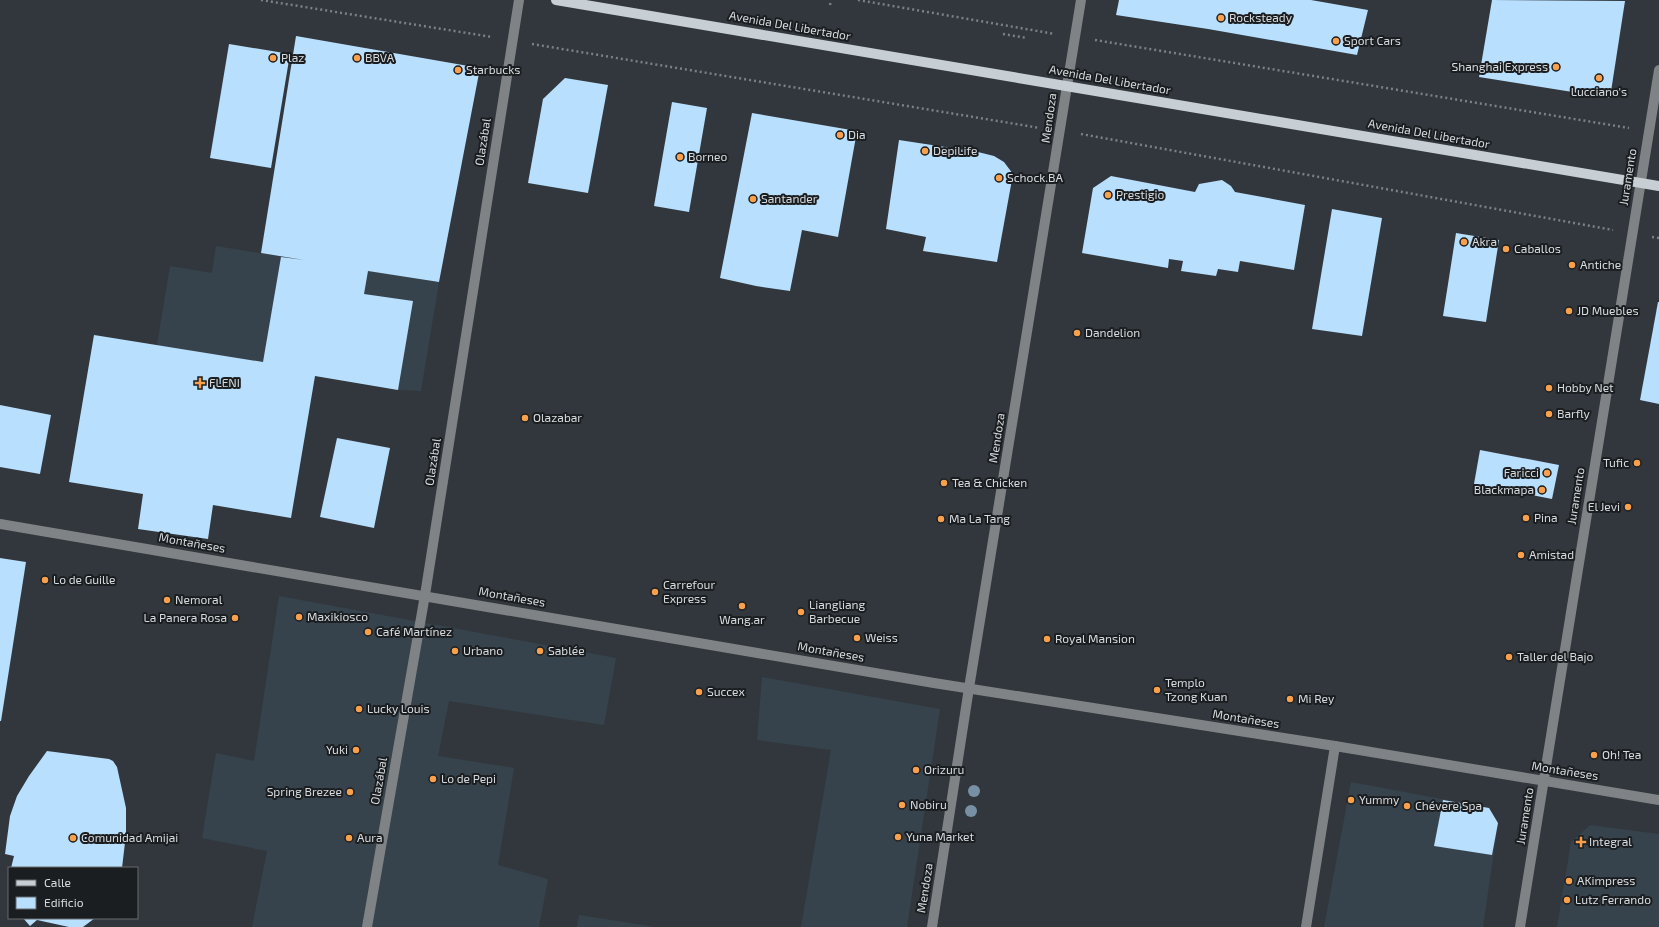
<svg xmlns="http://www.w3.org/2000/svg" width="1659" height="927" viewBox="0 0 1659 927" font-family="'Exo 2',sans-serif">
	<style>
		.built { fill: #37434c }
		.building { fill: #b8dffd }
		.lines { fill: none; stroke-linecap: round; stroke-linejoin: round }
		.path { stroke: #7c8185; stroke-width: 2.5; stroke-dasharray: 2 3; stroke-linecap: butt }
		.minor { stroke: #7f8385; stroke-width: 10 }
		.major { stroke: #c7ced4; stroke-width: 10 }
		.tree { fill: #7790a4 }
		.poi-dot { fill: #f8a04b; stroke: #1b1e21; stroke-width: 1.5 }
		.labels { text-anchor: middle; stroke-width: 4; stroke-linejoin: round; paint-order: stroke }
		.poi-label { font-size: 12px; fill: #d7dbde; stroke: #1b1e21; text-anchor: start }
		.street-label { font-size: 12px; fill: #d7dbde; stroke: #1b1e21 }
	</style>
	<rect width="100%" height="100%" fill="#31373d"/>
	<g class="built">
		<path d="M216 246 439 282 421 391 398 390 315 376 291 518 69 482 94 335 157 345 170 266 212 273Z"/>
		<path d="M279 596 616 658 604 725 449 701 438 756 514 768 498 865 548 879 539 927H252L267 851 202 838 216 753 254 761Z"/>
		<path d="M762 677 940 709 907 927H801L831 750 757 740Z"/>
		<path d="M1351 782 1489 808 1498 823 1483 927H1324Z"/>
		<path d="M1590 825 1659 834V927H1557L1571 842Z"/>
		<path d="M579 915 656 927H577Z"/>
	</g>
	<g class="building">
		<path d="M1119 0H1311L1368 10 1357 55 1208 29 1116 15Z"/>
		<path d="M1492 0 1625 1 1610 98 1479 77Z"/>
		<path d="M296 36 480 68 439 282 368 271 364 294 413 301 398 390 315 376 291 518 213 505 208 539 138 529 143 494 69 482 94 335 263 362 281 257 304 260 261 253Z"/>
		<path d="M229 44 290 54 271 168 210 158Z"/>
		<path d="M565 78 608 85 588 193 528 183 543 99Z"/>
		<path d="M672 102 707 108 689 212 654 206Z"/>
		<path d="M752 113 857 131 838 237 802 230 790 291 756 286 720 278Z"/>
		<path d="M899 140 978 152 994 156 1004 162 1013 174 997 262 923 251 926 237 886 229Z"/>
		<path d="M1111 176 1195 192 1199 184 1222 180 1231 186 1235 192 1305 205 1294 270 1240 261 1238 272 1218 269 1216 276 1181 271 1183 261 1169 259 1168 268 1082 253 1093 188Z"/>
		<path d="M1332 209 1382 218 1362 336 1312 329Z"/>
		<path d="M1456 233 1499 240 1486 322 1443 316Z"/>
		<path d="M1658 302H1659V404L1640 400Z"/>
		<path d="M0 405 51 415 40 474 0 467Z"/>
		<path d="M337 438 390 448 374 528 320 517Z"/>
		<path d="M1480 450 1559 465 1552 499 1474 484Z"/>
		<path d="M0 558 26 562 1 721H0Z"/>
		<path d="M47 751 109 759 113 761 117 767 126 808V834L122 868H11L14 856 5 854 10 816 17 796 29 776Z"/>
		<path d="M1443 800 1489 808 1498 823 1492 855 1434 846Z"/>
		<path d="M23 918H95L83 927H69L37 920 30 926Z"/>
	</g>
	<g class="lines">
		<g class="path">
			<path d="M261 0 492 37"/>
			<path d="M858 0 1055 34"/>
			<path d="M830 5 831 0"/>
			<path d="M1003 34 1027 38"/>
			<path d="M1095 40 1629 128"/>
			<path d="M532 44 1040 128"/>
			<path d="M1081 134 1613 230"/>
			<path d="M1652 237 1659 238"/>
		</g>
		<g class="minor">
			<path d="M0 524 934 683 1335 746 1659 800"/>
			<path d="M367 927 425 595 519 0"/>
			<path d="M932 927 969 688 1081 0"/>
			<path d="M1306 927 1335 746"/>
			<path d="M1520 927 1659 70"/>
		</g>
		<path class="major" d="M556 0 1659 186"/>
	</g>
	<g class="tree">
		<circle cx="974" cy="791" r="6"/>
		<circle cx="971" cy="811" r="6"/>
	</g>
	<g class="poi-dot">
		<circle cx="1221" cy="18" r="4"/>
		<circle cx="1336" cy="41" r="4"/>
		<circle cx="273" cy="58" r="4"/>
		<circle cx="357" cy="58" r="4"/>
		<circle cx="1556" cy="67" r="4"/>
		<circle cx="458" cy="70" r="4"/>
		<circle cx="1599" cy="78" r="4"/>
		<circle cx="840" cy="135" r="4"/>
		<circle cx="925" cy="151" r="4"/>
		<circle cx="680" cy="157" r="4"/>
		<circle cx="999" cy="178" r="4"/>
		<circle cx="1108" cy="195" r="4"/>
		<circle cx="753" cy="199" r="4"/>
		<circle cx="1464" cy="242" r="4"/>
		<circle cx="1506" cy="249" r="4"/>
		<circle cx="1572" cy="265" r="4"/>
		<circle cx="1569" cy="311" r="4"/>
		<circle cx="1077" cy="333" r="4"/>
		<path d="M198 377h4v4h4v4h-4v4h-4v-4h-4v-4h4z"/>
		<circle cx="1549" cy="388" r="4"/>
		<circle cx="1549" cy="414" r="4"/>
		<circle cx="525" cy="418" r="4"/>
		<circle cx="1637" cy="463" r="4"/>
		<circle cx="1547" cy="473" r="4"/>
		<circle cx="944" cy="483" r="4"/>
		<circle cx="1542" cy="490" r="4"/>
		<circle cx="1628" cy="507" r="4"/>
		<circle cx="1526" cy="518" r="4"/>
		<circle cx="941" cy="519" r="4"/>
		<circle cx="1521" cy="555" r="4"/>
		<circle cx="45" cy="580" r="4"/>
		<circle cx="655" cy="592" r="4"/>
		<circle cx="167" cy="600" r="4"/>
		<circle cx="742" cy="606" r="4"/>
		<circle cx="801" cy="612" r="4"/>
		<circle cx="299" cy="617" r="4"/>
		<circle cx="235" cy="618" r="4"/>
		<circle cx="368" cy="632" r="4"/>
		<circle cx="857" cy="638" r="4"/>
		<circle cx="1047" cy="639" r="4"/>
		<circle cx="455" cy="651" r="4"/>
		<circle cx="540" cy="651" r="4"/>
		<circle cx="1509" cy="657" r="4"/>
		<circle cx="1157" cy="690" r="4"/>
		<circle cx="699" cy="692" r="4"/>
		<circle cx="1290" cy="699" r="4"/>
		<circle cx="359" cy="709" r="4"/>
		<circle cx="356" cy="750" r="4"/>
		<circle cx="1594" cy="755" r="4"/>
		<circle cx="916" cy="770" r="4"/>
		<circle cx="433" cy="779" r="4"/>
		<circle cx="350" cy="792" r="4"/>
		<circle cx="1351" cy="800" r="4"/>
		<circle cx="902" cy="805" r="4"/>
		<circle cx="1407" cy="806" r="4"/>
		<circle cx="898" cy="837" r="4"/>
		<circle cx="73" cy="838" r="4"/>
		<circle cx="349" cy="838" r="4"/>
		<path d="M1579 836h4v4h4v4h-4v4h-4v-4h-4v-4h4z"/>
		<circle cx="1569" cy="881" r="4"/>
		<circle cx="1567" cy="900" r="4"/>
	</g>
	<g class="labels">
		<g class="poi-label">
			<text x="1229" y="22">Rocksteady</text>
			<text x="1344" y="45">Sport Cars</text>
			<text x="281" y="62">Plaz</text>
			<text x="365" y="62">BBVA</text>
			<text x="1548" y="71" text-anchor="end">Shanghai Express</text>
			<text x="466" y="74">Starbucks</text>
			<text x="1599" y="96" text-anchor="middle">Lucciano's</text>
			<text x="848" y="139">Dia</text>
			<text x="933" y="155">DepiLife</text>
			<text x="688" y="161">Borneo</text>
			<text x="1007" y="182">Schock.BA</text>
			<text x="1116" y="199">Prestigio</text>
			<text x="761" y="203">Santander</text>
			<text x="1472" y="246">Akra</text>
			<text x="1514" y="253">Caballos</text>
			<text x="1580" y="269">Antiche</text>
			<text x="1577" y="315">JD Muebles</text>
			<text x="1085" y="337">Dandelion</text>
			<text x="209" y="387">FLENI</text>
			<text x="1557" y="392">Hobby Net</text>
			<text x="1557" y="418">Barfly</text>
			<text x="533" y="422">Olazabar</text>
			<text x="1629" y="467" text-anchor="end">Tufic</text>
			<text x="1539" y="477" text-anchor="end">Faricci</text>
			<text x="952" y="487">Tea &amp; Chicken</text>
			<text x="1534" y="494" text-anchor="end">Blackmapa</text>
			<text x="1620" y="511" text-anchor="end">El Jevi</text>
			<text x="1534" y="522">Pina</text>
			<text x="949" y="523">Ma La Tang</text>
			<text x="1529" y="559">Amistad</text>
			<text x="53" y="584">Lo de Guille</text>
			<text x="663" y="589">Carrefour<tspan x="663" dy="14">Express</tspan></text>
			<text x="175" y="604">Nemoral</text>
			<text x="809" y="609">Liangliang<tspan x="809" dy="14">Barbecue</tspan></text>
			<text x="307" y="621">Maxikiosco</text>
			<text x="227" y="622" text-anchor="end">La Panera Rosa</text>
			<text x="742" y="624" text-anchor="middle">Wang.ar</text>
			<text x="376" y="636">Café Martínez</text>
			<text x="865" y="642">Weiss</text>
			<text x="1055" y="643">Royal Mansion</text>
			<text x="463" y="655">Urbano</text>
			<text x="548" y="655">Sablée</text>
			<text x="1517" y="661">Taller del Bajo</text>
			<text x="1165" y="687">Templo<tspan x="1165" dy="14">Tzong Kuan</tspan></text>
			<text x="707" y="696">Succex</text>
			<text x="1298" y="703">Mi Rey</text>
			<text x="367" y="713">Lucky Louis</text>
			<text x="348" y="754" text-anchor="end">Yuki</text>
			<text x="1602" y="759">Oh! Tea</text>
			<text x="924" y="774">Orizuru</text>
			<text x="441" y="783">Lo de Pepi</text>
			<text x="342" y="796" text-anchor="end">Spring Brezee</text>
			<text x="1359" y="804">Yummy</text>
			<text x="910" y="809">Nobiru</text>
			<text x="1415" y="810">Chévere Spa</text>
			<text x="906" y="841">Yuna Market</text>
			<text x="81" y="842">Comunidad Amijai</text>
			<text x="357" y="842">Aura</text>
			<text x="1589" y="846">Integral</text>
			<text x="1577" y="885">AKimpress</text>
			<text x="1575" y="904">Lutz Ferrando</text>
		</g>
		<g class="street-label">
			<text transform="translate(790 26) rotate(10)" y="4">Avenida Del Libertador</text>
			<text transform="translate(1110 80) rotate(10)" y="4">Avenida Del Libertador</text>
			<text transform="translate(1049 118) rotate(-82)" y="4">Mendoza</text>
			<text transform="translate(1429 134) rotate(10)" y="4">Avenida Del Libertador</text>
			<text transform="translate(483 142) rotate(-81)" y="4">Olazábal</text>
			<text transform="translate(1628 177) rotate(-81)" y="4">Juramento</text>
			<text transform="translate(997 438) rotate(-81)" y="4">Mendoza</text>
			<text transform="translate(433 462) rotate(-81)" y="4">Olazábal</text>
			<text transform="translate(1576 496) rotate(-81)" y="4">Juramento</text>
			<text transform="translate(192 543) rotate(10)" y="4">Montañeses</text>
			<text transform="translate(512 597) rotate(10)" y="4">Montañeses</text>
			<text transform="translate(831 652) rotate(10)" y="4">Montañeses</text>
			<text transform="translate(1246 719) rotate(9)" y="4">Montañeses</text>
			<text transform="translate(1565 771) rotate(9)" y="4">Montañeses</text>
			<text transform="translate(379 781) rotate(-80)" y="4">Olazábal</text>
			<text transform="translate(1525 816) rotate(-81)" y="4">Juramento</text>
			<text transform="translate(925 888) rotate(-81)" y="4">Mendoza</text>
		</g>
	</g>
	<rect x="8" y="867" width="130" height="52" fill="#1b1e21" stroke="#666a6d"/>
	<rect x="16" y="880" width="20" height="6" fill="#c7ced4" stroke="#666a6d"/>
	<text x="44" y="887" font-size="12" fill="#d7dbde">Calle</text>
	<rect x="16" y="897" width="20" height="12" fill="#b8dffd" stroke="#666a6d"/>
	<text x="44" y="907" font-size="12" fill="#d7dbde">Edificio</text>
</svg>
